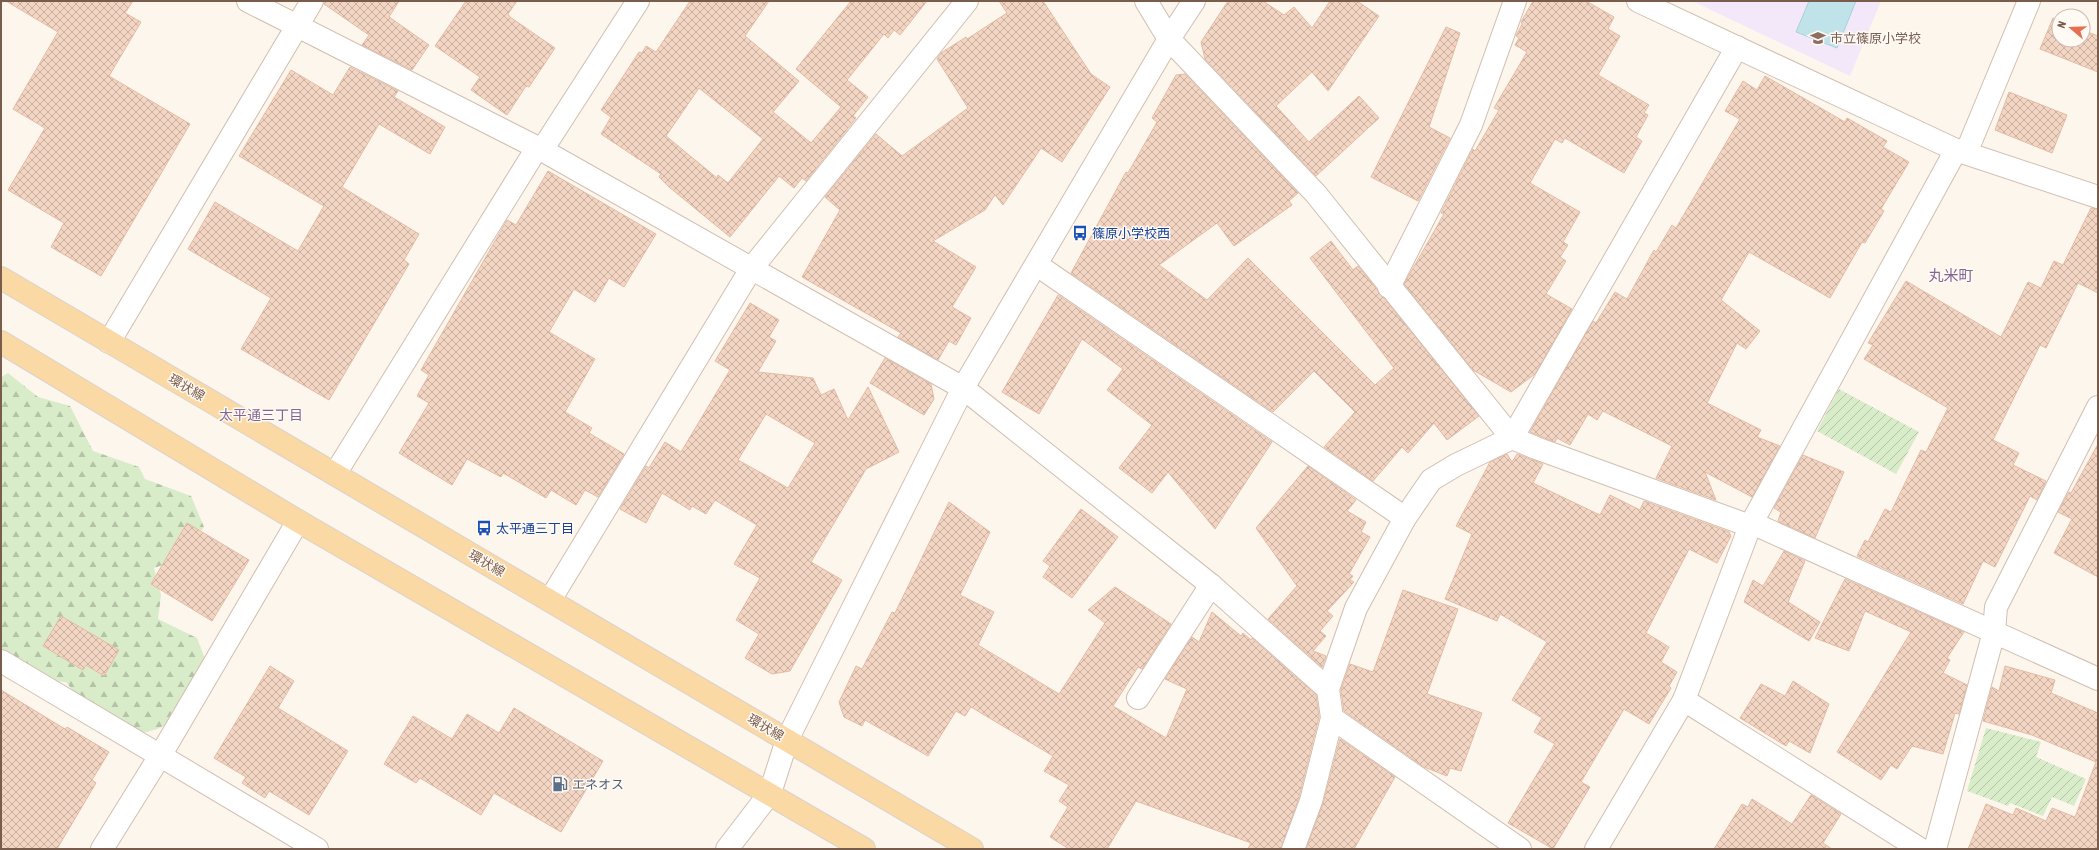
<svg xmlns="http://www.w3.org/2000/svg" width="2099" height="850" viewBox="0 0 2099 850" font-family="'Asap Condensed','Noto Sans JP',sans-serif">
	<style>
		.education { fill: #f3e8fa }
		.forest { fill: url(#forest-firs) }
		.garden { fill: url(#garden-furrows) }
		.water { fill: #bfe3e8; stroke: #a5d3da }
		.building { fill: url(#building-cross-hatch); stroke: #e6bba3; fill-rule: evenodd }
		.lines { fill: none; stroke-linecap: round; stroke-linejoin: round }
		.minor-casing { stroke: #d1beb0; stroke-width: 24 }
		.major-casing { stroke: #dad1cd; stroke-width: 24 }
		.minor { stroke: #fff; stroke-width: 22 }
		.major { stroke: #fbd9a5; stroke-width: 22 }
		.labels { text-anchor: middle; stroke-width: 3; stroke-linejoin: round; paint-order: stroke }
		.education-label { font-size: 13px; fill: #785e54; stroke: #fffaf3; text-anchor: start }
		.transit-label { font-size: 13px; fill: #164399; stroke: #fffaf3; text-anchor: start }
		.street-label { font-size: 13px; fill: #7a5c4d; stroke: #fffaf3 }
		.service-label { font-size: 13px; fill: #4e5e75; stroke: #fffaf3; text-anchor: start }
		.neighbourhood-label { font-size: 14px; fill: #846695; stroke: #fffaf3 }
		.quarter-label { font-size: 15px; fill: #846695; stroke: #fffaf3 }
	</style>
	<defs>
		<pattern id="forest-firs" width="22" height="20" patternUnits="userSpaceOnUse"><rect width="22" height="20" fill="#d8ecc9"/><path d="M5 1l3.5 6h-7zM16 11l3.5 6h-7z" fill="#b4c2a5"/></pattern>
		<pattern id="garden-furrows" width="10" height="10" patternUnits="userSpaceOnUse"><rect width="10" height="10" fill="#d8ecc9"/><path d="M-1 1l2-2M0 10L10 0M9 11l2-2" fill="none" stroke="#b4c2a5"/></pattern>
		<pattern id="building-cross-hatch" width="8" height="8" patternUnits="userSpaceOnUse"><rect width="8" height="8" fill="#f3d5c3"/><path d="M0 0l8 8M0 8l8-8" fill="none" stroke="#cab0a1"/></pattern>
	</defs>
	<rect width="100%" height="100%" fill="#fdf6ec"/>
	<path class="education" d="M1692 1H1881L1850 76Z"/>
	<path class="forest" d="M8 373 38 397 70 406 93 451 139 467 145 479 191 496 204 527 180 559 154 568 161 595 158 619 197 638 205 659 184 716 157 729 139 734 78 697 66 682 23 679 1 666V377Z"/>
	<g class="garden">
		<path d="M1839 389 1919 432 1896 474 1817 431Z"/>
		<path d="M1986 728 2041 742 2036 757 2086 779 2074 806 2052 797 2043 816 2010 803 2008 806 1967 791Z"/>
	</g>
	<path class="water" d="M1809 1H1856L1837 48 1796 32Z"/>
	<g class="building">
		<path d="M6 1H133L125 13 141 22 109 76 190 124 101 276 51 247 64 223 8 190 45 128 13 109 58 32Z"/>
		<path d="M324 1H399L389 17 429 45 412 70 362 45 369 35 324 4Z"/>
		<path d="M466 1H517L508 14 510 17 555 48 529 87 526 86 507 115 471 90 480 77 435 46Z"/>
		<path d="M690 1H769L745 36 799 81 773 112 811 143 841 107 796 69 851 1H927L900 35 894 30 888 38 884 34 847 80 868 97 853 116 856 118 806 181 802 178 794 188 779 176 730 237 669 187 659 177 661 174 601 134 611 117 601 110 639 52 642 53 646 46 656 52ZM699 88 763 139 728 183 718 175 717 178 666 136Z"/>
		<path d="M999 1H1043L1091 74 1110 87 1062 162 1041 148 1003 205 995 195 985 210 933 241 976 267 952 307 971 318 956 345 949 341 938 360 898 337 901 333 802 277 840 210 825 197 876 134 902 156 968 108 937 59 941 53 966 37 967 39 1007 13Z"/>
		<path d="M1228 1H1263L1284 15 1294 7 1312 28 1330 1H1357L1379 16 1328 91 1312 72 1276 106 1309 142 1359 96 1379 118 1316 176 1205 59 1201 42Z"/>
		<path d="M1533 1H1586L1614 17 1608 29 1620 36 1598 75 1649 105 1644 113 1648 115 1636 137 1642 141 1624 173 1565 138 1562 143 1555 139 1530 183 1580 212 1563 242 1568 245 1560 257 1566 261 1546 294 1572 309 1535 374 1511 392 1473 370 1404 284 1444 214 1441 213 1473 149 1475 151 1499 110 1494 108 1527 52 1515 45 1519 38 1516 36 1522 24 1521 22Z"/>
		<path d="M2053 18 2059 20V40H2083V30L2098 36V72L2040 49Z"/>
		<path d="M1446 27 1460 33 1429 127 1450 138 1418 201 1371 177Z"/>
		<path d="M350 67 398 91 394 97 445 127 430 154 379 124 342 187 419 234 404 260 409 264 329 400 241 349 271 298 188 249 215 202 298 251 324 206 239 156 291 70 333 95Z"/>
		<path d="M1185 74 1298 193 1289 201 1292 205 1234 246 1217 223 1159 265 1207 300 1248 258 1375 385 1394 368 1310 258 1331 241 1353 270 1358 266 1479 416 1447 440 1434 423 1408 453 1402 447 1373 481 1324 447 1355 412 1314 371 1273 412 1071 273 1126 172 1128 173 1157 122 1152 118 1176 75Z"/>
		<path d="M1765 76 1845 122 1847 118 1887 141 1883 147 1909 162 1881 209 1884 211 1865 243 1862 242 1830 298 1749 252 1721 300 1760 331 1746 349 1737 343 1707 403 1761 430 1757 437 1780 446 1752 497 1705 472 1716 500 1656 478 1672 446 1603 411 1597 420 1588 414 1570 445 1557 438 1555 442 1530 432 1593 321 1596 323 1615 292 1627 299 1654 250 1656 252 1672 225 1676 228 1740 119 1725 111 1743 81 1757 90Z"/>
		<path d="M2009 92 2067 115 2052 153 1995 130Z"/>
		<path d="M548 171 656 234 624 287 609 278 595 302 574 289 549 332 595 359 565 412 592 428 589 433 624 454 598 497 585 490 576 505 551 490 546 498 503 473 501 477 467 459 452 485 399 453 429 403 417 396 429 375 421 370 507 220 516 225Z"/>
		<path d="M2091 208 2098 209V293L2078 283 2046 348 2040 345 1993 440 2019 453 2013 465 2046 481 2037 500 2030 496 1995 567 1983 561 1963 604 1857 556 1865 540 1868 542 1885 509 1891 512 1921 450 1926 452 1948 408 1864 359 1873 345 1868 343 1906 281 2001 337 2028 282 2041 288 2054 261 2063 265Z"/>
		<path d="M1058 295 1272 442 1215 529 1168 472 1152 493 1119 468 1152 425 1107 390 1123 369 1082 339 1039 414 1002 392Z"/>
		<path d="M750 303 779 320 769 337 776 341 758 372 813 378 821 395 834 389 848 420 868 387 899 452 866 469 811 562 842 580 790 671 772 674 745 658 759 634 736 620 760 578 734 564 757 525 715 500 706 514 692 506 690 510 662 493 646 523 620 509 646 466 649 468 665 442 681 452 730 370 715 361ZM766 414 815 443 788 488 738 460Z"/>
		<path d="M885 358 931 384 934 399 924 415 870 383Z"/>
		<path d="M2098 444V577L2054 553 2072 519 2058 512 2069 492 2071 493Z"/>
		<path d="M1507 454 1512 462 1517 454 1543 464 1533 483 1600 515 1610 495 1640 510 1644 501 1729 532 1731 536 1717 563 1689 549 1646 633 1669 647 1661 662 1677 672 1669 686 1671 688 1649 724 1624 709 1581 782 1590 787 1553 849 1508 823 1555 744 1534 732 1542 718 1512 700 1547 642 1500 614 1497 621 1445 599 1472 534 1456 526 1490 462Z"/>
		<path d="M1803 455 1844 472 1815 538 1778 521 1781 512 1774 508Z"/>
		<path d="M1308 466 1356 500 1347 511 1366 522 1361 532 1370 537 1349 574 1353 576 1350 580 1354 582 1327 611 1333 616 1320 631 1326 636 1313 651 1326 656 1322 667 1268 619 1297 586 1256 528Z"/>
		<path d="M949 502 990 532 960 595 994 612 978 645 1059 694 1105 623 1088 610 1115 587 1171 624 1142 669 1138 667 1113 706 1166 738 1187 689 1165 679 1192 637 1199 642 1212 612 1241 636 1243 633 1251 640 1252 638 1316 695 1319 717 1299 797 1281 849H1248L1251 843 1136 801 1107 849H1069L1050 837 1068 807 1059 801 1069 785 1044 771 1053 756 971 707 965 716 956 711 928 756 865 720 862 726 844 717 839 702 856 666 862 669 892 612 895 613Z"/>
		<path d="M1081 509 1118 537 1072 598 1043 577 1050 566 1043 561Z"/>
		<path d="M187 523 249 560 212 621 151 584Z"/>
		<path d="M1784 551 1805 561 1788 602 1820 622 1809 641 1744 602 1753 580 1763 586Z"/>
		<path d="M1845 579 1964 632 1947 658 1950 660 1943 673 1967 685 1959 714 1955 713 1943 754 1912 746 1897 769 1891 765 1881 780 1837 752 1911 632 1865 611 1849 651 1815 638Z"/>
		<path d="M1403 590 1458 609 1427 694 1482 713 1461 771 1450 768 1447 776 1424 767 1344 711 1341 690 1350 664 1373 672Z"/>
		<path d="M61 616 119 650 104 676 86 665 83 670 43 646Z"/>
		<path d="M270 666 294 681 278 708 348 751 309 815 269 791 265 798 242 783 246 777 214 758Z"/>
		<path d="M2005 666 2055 680 2051 693 2098 713V849H1968L1986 804 2013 815 2016 808 2046 821 2052 808 2075 817 2096 762 2032 735 1983 721 1992 687 1999 691Z"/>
		<path d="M1793 681 1829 704 1810 753 1789 741 1786 746 1740 718 1761 684 1785 696Z"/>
		<path d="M1 690 65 729 67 727 109 752 92 780 96 783 57 849H1Z"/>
		<path d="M514 708 603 761 561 832 494 793 481 815 420 778 416 783 384 764 413 716 452 739 467 714 499 733Z"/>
		<path d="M1340 739 1395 777 1354 849H1306L1323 804Z"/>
		<path d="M1811 795 1841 814 1823 843 1832 849H1714L1742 804 1748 807 1752 799 1792 824Z"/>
	</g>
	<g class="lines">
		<g class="minor-casing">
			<g id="minor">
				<path d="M248 1 542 150 963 388 1211 585 1328 689"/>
				<path d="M1146 1 1169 39 1316 194 1512 438 1737 47"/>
				<path d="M1638 1 1956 150 2098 197"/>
				<path d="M542 150 638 1"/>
				<path d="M1966 153 2029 1"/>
				<path d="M1037 265 1405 518"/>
				<path d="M1389 287 1471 125 1515 1"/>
				<path d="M109 342 312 1"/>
				<path d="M335 474 537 148"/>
				<path d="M1752 523 2098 679"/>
				<path d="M550 600 751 269 967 1"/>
				<path d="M1 661 317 849"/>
				<path d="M1138 698 1211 585"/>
				<path d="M1684 700 1920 849"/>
				<path d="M1332 718 1520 849"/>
				<path d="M102 849 160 756 298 521"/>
				<path d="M727 849 770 793 787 740 963 388 1169 39 1194 1"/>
				<path d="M1293 849 1311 801 1332 718 1328 689 1356 608 1405 518 1431 480 1456 465 1512 438 1536 448 1750 526"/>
				<path d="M1596 849 1684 700 1750 526 1956 150"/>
				<path d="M1935 849 1994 632 1996 607 2098 407"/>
			</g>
		</g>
		<g class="major-casing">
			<g id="major">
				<path d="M1 278 972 849"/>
				<path d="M1 342 298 521 864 849"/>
			</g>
		</g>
		<use href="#minor" class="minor"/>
		<use href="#major" class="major"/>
	</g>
	<defs>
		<g id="school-bare" transform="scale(1.2)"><path d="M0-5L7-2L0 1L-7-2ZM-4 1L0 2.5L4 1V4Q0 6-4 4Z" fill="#8d6e63" stroke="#fffaf3" stroke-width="2.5" paint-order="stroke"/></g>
		<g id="bus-bare" transform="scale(1.2)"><path d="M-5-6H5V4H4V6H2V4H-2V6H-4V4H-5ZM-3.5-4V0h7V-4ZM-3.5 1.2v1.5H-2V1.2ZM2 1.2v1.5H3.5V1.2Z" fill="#1a4fb4" stroke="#fffaf3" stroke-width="2.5" paint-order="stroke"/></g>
		<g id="fuel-bare" transform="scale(1.2)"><path d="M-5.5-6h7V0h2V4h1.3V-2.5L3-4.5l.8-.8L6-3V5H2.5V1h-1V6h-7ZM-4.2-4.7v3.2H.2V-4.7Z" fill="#5c6f8a" stroke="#fffaf3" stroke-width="2.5" paint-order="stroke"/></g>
	</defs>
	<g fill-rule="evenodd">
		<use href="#school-bare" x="1818" y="38"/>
		<use href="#bus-bare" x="1080" y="233"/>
		<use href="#bus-bare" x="484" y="528"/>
		<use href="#fuel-bare" x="560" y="784"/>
	</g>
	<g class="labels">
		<g class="education-label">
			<text x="1830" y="43">市立篠原小学校</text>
		</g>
		<g class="transit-label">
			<text x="1092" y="238">篠原小学校西</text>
			<text x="496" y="533">太平通三丁目</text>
		</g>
		<g class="street-label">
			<text transform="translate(187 387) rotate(30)" y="5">環状線</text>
			<text transform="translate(487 563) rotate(30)" y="5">環状線</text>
			<text transform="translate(766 727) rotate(30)" y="5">環状線</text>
		</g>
		<g class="service-label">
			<text x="572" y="789">エネオス</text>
		</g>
		<g class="neighbourhood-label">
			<text x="261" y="420">太平通三丁目</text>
		</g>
		<g class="quarter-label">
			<text x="1951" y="281">丸米町</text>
		</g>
	</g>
	<rect width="2099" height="850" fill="none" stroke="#7a5c4d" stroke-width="4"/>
	<g transform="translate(2071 28) rotate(289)"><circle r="19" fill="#fffaf3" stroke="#cabbb1"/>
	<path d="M0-3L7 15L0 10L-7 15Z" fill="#e76f51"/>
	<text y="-6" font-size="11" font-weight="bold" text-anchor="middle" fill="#7a5c4d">N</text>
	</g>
</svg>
